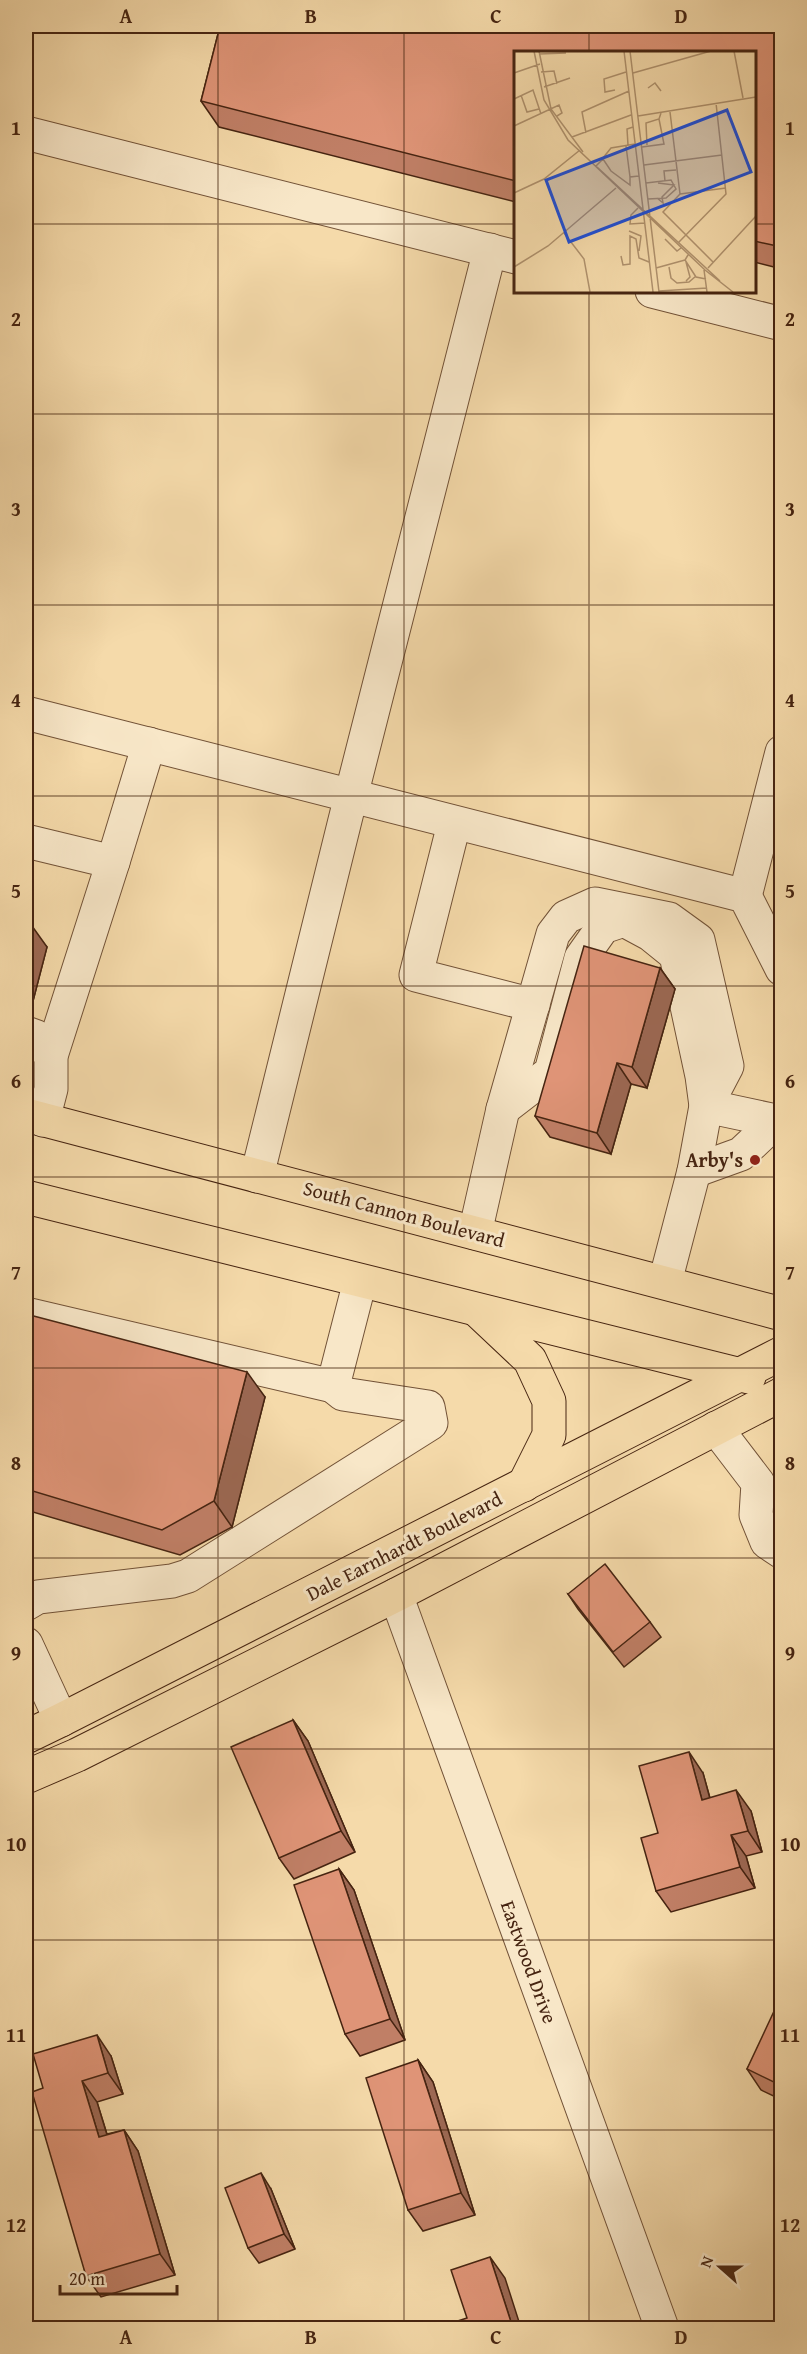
<svg xmlns="http://www.w3.org/2000/svg" width="807" height="2354" viewBox="0 0 807 2354" font-family="'Gentium Book Plus',serif">
	<style>
		.lines { fill: none; stroke-linecap: round; stroke-linejoin: round }
		.minor-casing { stroke: #725237; stroke-width: 35 }
		.major-casing { stroke: #462411; stroke-width: 35 }
		.minor { stroke: #f8e7c8; stroke-width: 33 }
		.major { stroke: #f5daaa; stroke-width: 33 }
		.wall { fill: #c07f66; stroke: #462411; stroke-width: 1.5 }
		.shaded-wall { fill: #9c6853; stroke: #462411; stroke-width: 1.5 }
		.building { fill: #df9477; stroke: #462411; stroke-width: 1.5 }
		.grid { fill: none; stroke: #462411; stroke-width: 1.5; stroke-opacity: 0.55 }
		.poi-dot { fill: #8f2418; stroke: #f8e7c8; stroke-width: 2 }
		.labels { text-anchor: middle; stroke-width: 6; stroke-linejoin: round; paint-order: stroke }
		.poi-label { font-size: 20px; font-weight: bold; fill: #462411; stroke: #f8e7c8; text-anchor: end }
		.street-label { font-size: 20px; fill: #462411; stroke: #f8e7c8 }
		.inset-road { fill: none; stroke: #af916d; stroke-width: 1.5 }
		.view { fill: #1d4ed8; fill-opacity: 0.15; stroke: #1d4ed8; stroke-width: 3 }
		.inset-edge { fill: none; stroke: #462411; stroke-width: 3 }
		.neatline { fill: none; stroke: #462411; stroke-width: 2 }
		.grid-label { font-size: 20px; text-anchor: middle; font-weight: bold; fill: #462411 }
	</style>
	<rect width="100%" height="100%" fill="#f5daaa"/>
	<filter id="stains"><feTurbulence type="fractalNoise" baseFrequency=".00333" numOctaves="4"/><feColorMatrix values="0 0 0 0 .2 0 0 0 0 .09 0 0 0 0 .02 0 0 0 .5 -.17"/></filter>
	<radialGradient id="worn" r=".72"><stop offset=".6" stop-color="#630" stop-opacity="0"/><stop offset="1" stop-color="#630" stop-opacity=".3"/></radialGradient>
	<g class="lines">
		<g class="minor-casing">
			<g id="minor">
				<path d="M26 133 516 257"/>
				<path d="M652 291 782 324"/>
				<path d="M26 713 745 896 782 969"/>
				<path d="M454 824 416 975 533 1005"/>
				<path d="M26 841 113 862 51 1056V1089L43 1120"/>
				<path d="M113 862 149 744"/>
				<path d="M745 896 782 752"/>
				<path d="M26 1033 37 1037 51 1056"/>
				<path d="M503 1109 551 1072 581 958 603 927 624 920 650 934 676 955 702 1076 706 1106 776 1121 741 1154 694 1171"/>
				<path d="M257 1176 351 796 490 250"/>
				<path d="M475 1233 503 1109 553 934 566 917 595 904 669 919 698 940 727 1066 706 1106 694 1171 665 1282"/>
				<path d="M26 1314 333 1386"/>
				<path d="M716 1428 758 1483 756 1515 767 1542 782 1552"/>
				<path d="M396 1595 662 2328"/>
				<path d="M26 1604 38 1597 172 1581 188 1576 431 1423 428 1407 343 1394 333 1386 360 1281"/>
				<path d="M26 1644 61 1720"/>
			</g>
		</g>
		<g class="major-casing">
			<g id="major">
				<path d="M26 1115 782 1314"/>
				<path d="M26 1197 749 1377"/>
				<path d="M478 1311 530 1360 549 1401V1435L524 1485"/>
				<path d="M26 1737 61 1720 782 1353"/>
				<path d="M26 1777 77 1755 396 1595 782 1394"/>
			</g>
		</g>
		<use href="#minor" class="minor"/>
		<use href="#major" class="major"/>
	</g>
	<g class="wall">
		<path d="M220 26H782V269L754 262V52H516V202L219 127 201 101Z"/>
		<path d="M26 925 47 947 33 1001 26 999Z"/>
		<path d="M660 968 675 989 647 1088 631 1084 611 1154 550 1137 535 1116Z"/>
		<path d="M26 1314 265 1397 232 1527 180 1555 26 1510Z"/>
		<path d="M568 1594 650 1622 661 1637 624 1667 578 1609Z"/>
		<path d="M293 1720 308 1741 355 1852 294 1879 279 1858Z"/>
		<path d="M703 1773 710 1798 751 1811 762 1852 746 1856 755 1888 671 1912 656 1891 658 1833Z"/>
		<path d="M339 1869 354 1890 405 2040 360 2056 345 2034Z"/>
		<path d="M782 2010V2100L761 2090 747 2069Z"/>
		<path d="M111 2056 123 2094 97 2102 107 2134 124 2130 138 2151 175 2275 101 2297 86 2276 43 2088Z"/>
		<path d="M418 2060 433 2082 475 2215 423 2231 408 2210Z"/>
		<path d="M271 2189 295 2249 259 2263 248 2248Z"/>
	</g>
	<g class="shaded-wall">
		<path d="M32 926 47 947 33 1001 26 990V951Z"/>
		<path d="M660 968 675 989 647 1088 632 1067Z"/>
		<path d="M617 1063 631 1084 611 1154 597 1133Z"/>
		<path d="M247 1372 265 1397 232 1527 214 1501Z"/>
		<path d="M293 1720 308 1741 355 1852 341 1831Z"/>
		<path d="M689 1752 703 1773 716 1821 702 1800Z"/>
		<path d="M736 1790 751 1811 762 1852 748 1831Z"/>
		<path d="M731 1835 746 1856 755 1888 740 1867Z"/>
		<path d="M339 1869 354 1890 405 2040 390 2019Z"/>
		<path d="M97 2035 111 2056 123 2094 108 2073Z"/>
		<path d="M418 2060 433 2082 475 2215 461 2193Z"/>
		<path d="M82 2081 97 2102 114 2158 99 2137Z"/>
		<path d="M124 2130 138 2151 175 2275 160 2254Z"/>
		<path d="M261 2173 271 2189 295 2249 284 2234Z"/>
		<path d="M490 2257 505 2278 521 2328H513Z"/>
	</g>
	<g class="building">
		<path d="M220 26H782V247L754 241V52H516V181L201 101Z"/>
		<path d="M26 925 32 926 26 951Z"/>
		<path d="M584 946 660 968 632 1067 617 1063 597 1133 535 1116Z"/>
		<path d="M26 1314 247 1372 214 1501 162 1530 26 1489Z"/>
		<path d="M605 1564 650 1622 613 1652 568 1594Z"/>
		<path d="M293 1720 341 1831 279 1858 231 1747Z"/>
		<path d="M689 1752 702 1800 736 1790 748 1831 731 1835 740 1867 656 1891 641 1838 658 1833 639 1766Z"/>
		<path d="M339 1869 390 2019 345 2034 294 1885Z"/>
		<path d="M776 2007 782 2010V2086L747 2069Z"/>
		<path d="M97 2035 108 2073 82 2081 99 2137 124 2130 160 2254 86 2276 32 2092 43 2088 33 2054Z"/>
		<path d="M418 2060 461 2193 408 2210 366 2078Z"/>
		<path d="M261 2173 284 2234 248 2248 225 2188Z"/>
		<path d="M490 2257 513 2328H436L467 2318 451 2270Z"/>
	</g>
	<path class="grid" d="M218 26V2328M404 26V2328M589 26V52M26 224H516M754 224H782M589 291V2328M26 414H782M26 605H782M26 796H782M26 986H782M26 1177H782M26 1368H782M26 1558H782M26 1749H782M26 1940H782M26 2130H782"/>
	<circle class="poi-dot" cx="755" cy="1160" r="6"/>
	<g class="labels">
		<g class="poi-label">
			<text x="743" y="1167">Arby's</text>
		</g>
		<g class="street-label">
			<text transform="translate(404 1214) rotate(15)" y="7">South Cannon Boulevard</text>
			<text transform="translate(404 1546) rotate(-27)" y="7">Dale Earnhardt Boulevard</text>
			<text transform="translate(529 1962) rotate(70)" y="7">Eastwood Drive</text>
		</g>
	</g>
	<g transform="translate(514 51)">
		<rect width="242" height="242" fill="#f5daaa"/>
		<path class="inset-road" d="M20 0 30 49 54 89 191 219 219 241M25 0 37 58 69 101M110 0 139 241M116 0 145 241M220 0 229 47M25 3 52 2M27 21 40 20 43 33M0 22 26 13M119 22 197 0M30 36 56 27M134 37 141 32 147 40M101 39 91 41 90 28 112 21M7 44 13 61 25 58M0 48 19 39 27 63M156 61 166 143 149 161 199 211M124 65 242 46M0 75 45 54 48 62 43 65M72 82 68 61 115 40M58 86 117 64M114 94 113 78 119 76M133 94 132 72 145 68 147 62M112 95 116 126M128 96 150 93 145 68M89 107 97 97 121 93M130 114 208 104M82 115 89 108 97 120 116 134V126L125 125M83 116 206 230M151 130 150 120 162 119M132 132 157 129 162 138 152 147 134 148M0 142 30 128 66 99M166 143 212 137M143 147 149 152 148 146 160 134 144 132M124 157 117 164 116 173 131 172M115 180 127 185 125 200M50 182 70 208 76 241M151 188 163 200 167 197M165 191 212 143 202 52M174 204 171 209 182 226 192 228M107 205 109 214 116 213V185L122 188 125 207 135 211M172 211 176 226 172 230M0 216 34 195 102 137M155 216 157 227 163 232 175 231 182 225M142 217 171 209M194 217 242 165M190 219 193 241M145 240 193 237"/>
		<path class="view" d="M213 59 237 121 55 191 32 129Z"/>
		<rect width="242" height="242" class="inset-edge"/>
	</g>
	<rect width="807" height="2354" fill="none" stroke="#f5daaa" stroke-width="66"/>
	<g transform="translate(720 2267) rotate(291)" stroke="#f8e7c8" stroke-width="4.5" paint-order="stroke">
	<path d="M0-4.5L10 22L0 15L-10 22Z" fill="#462411"/>
	<text y="-9" font-size="16" font-weight="bold" text-anchor="middle" fill="#462411">N</text>
	</g>
	<path d="M60 2285v9h117v-9" fill="none" stroke="#462411" stroke-width="3"/>
	<text x="69" y="2285" font-size="18" fill="#462411" stroke="#f8e7c8" stroke-width="4.5" paint-order="stroke">20 m</text>
	<rect x="33" y="33" width="741" height="2288" class="neatline"/>
	<g class="grid-label">
		<text x="126" y="23">A</text>
		<text x="311" y="23">B</text>
		<text x="496" y="23">C</text>
		<text x="681" y="23">D</text>
		<text x="16" y="135">1</text>
		<text x="790" y="135">1</text>
		<text x="16" y="326">2</text>
		<text x="790" y="326">2</text>
		<text x="16" y="516">3</text>
		<text x="790" y="516">3</text>
		<text x="16" y="707">4</text>
		<text x="790" y="707">4</text>
		<text x="16" y="898">5</text>
		<text x="790" y="898">5</text>
		<text x="16" y="1088">6</text>
		<text x="790" y="1088">6</text>
		<text x="16" y="1279">7</text>
		<text x="790" y="1279">7</text>
		<text x="16" y="1470">8</text>
		<text x="790" y="1470">8</text>
		<text x="16" y="1660">9</text>
		<text x="790" y="1660">9</text>
		<text x="16" y="1851">10</text>
		<text x="790" y="1851">10</text>
		<text x="16" y="2042">11</text>
		<text x="790" y="2042">11</text>
		<text x="16" y="2232">12</text>
		<text x="790" y="2232">12</text>
		<text x="126" y="2344">A</text>
		<text x="311" y="2344">B</text>
		<text x="496" y="2344">C</text>
		<text x="681" y="2344">D</text>
	</g>
	<rect width="100%" height="100%" filter="url(#stains)"/>
	<rect width="100%" height="100%" fill="url(#worn)"/>
</svg>
